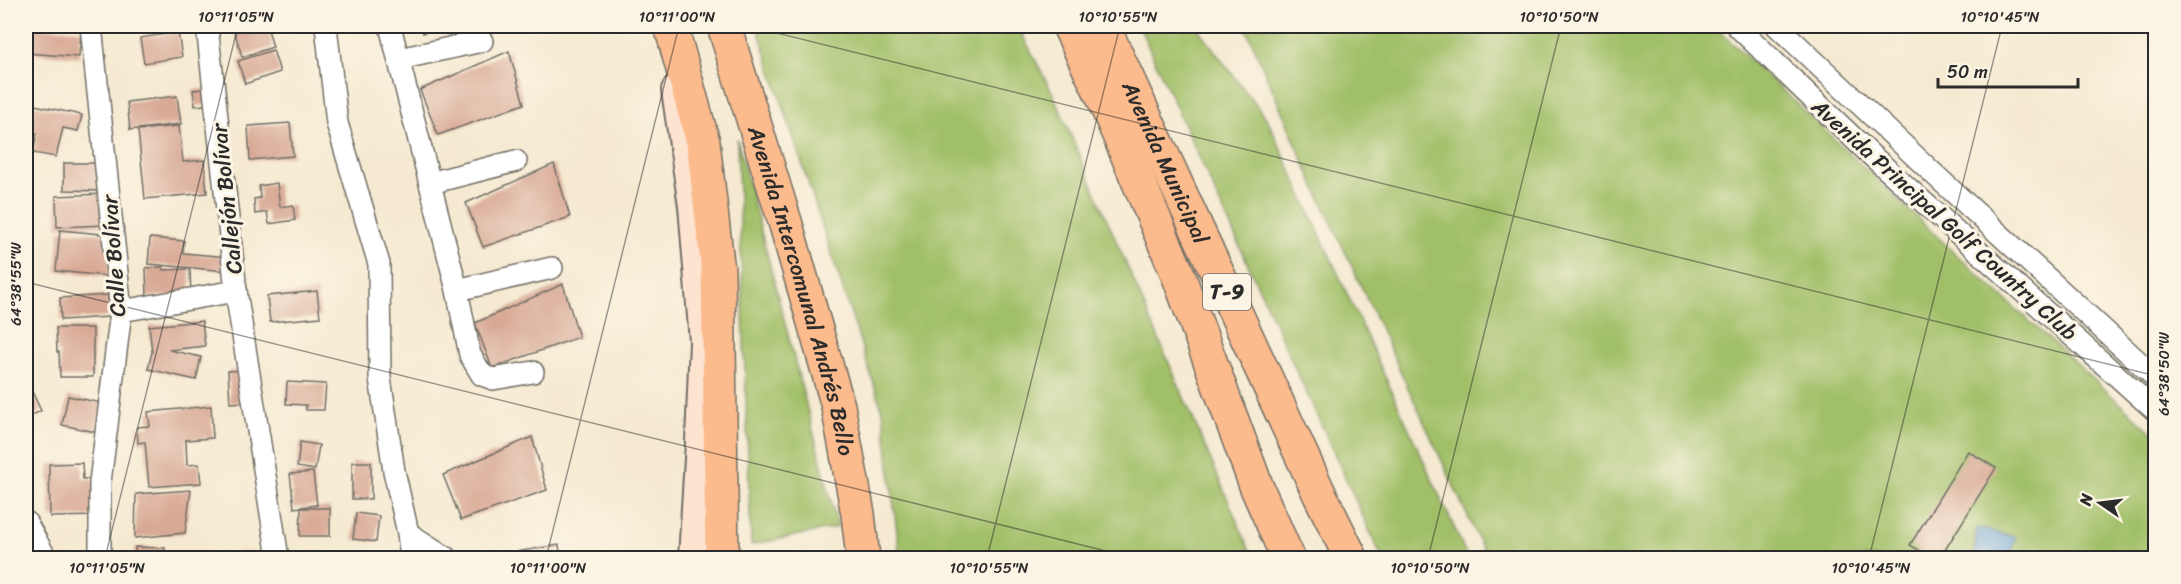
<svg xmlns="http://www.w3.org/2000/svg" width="2181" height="584" viewBox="0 0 2181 584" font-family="Sriracha,sans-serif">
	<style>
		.green { fill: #a1bf67; stroke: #667549; stroke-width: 1.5 }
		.water { fill: #69a4d9; stroke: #4a6882; stroke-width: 1.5 }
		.building { fill: #d8a995 }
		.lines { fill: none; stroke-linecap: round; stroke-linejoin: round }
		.street-casing { stroke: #726e65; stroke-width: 24 }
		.secondary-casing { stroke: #726e65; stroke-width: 32 }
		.highway-casing { stroke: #726e65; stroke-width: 36 }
		.street { stroke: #fff; stroke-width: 21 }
		.secondary { stroke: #fde4d1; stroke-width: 28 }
		.highway { stroke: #fbbb8d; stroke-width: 33 }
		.ticks { fill: none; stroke: #2b2b2b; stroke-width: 1.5; stroke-opacity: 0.45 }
		.labels { text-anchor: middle; stroke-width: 6; stroke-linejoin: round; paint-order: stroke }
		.shield { fill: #fcf5e5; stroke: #6a6863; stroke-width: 1.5 }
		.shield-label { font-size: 21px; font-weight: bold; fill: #2b2b2b }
		.street-label { font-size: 22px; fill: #2b2b2b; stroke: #fcf5e5 }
		.neatline { fill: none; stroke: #2b2b2b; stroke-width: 2 }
		.ticks-label { font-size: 15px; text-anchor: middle; fill: #2b2b2b }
	</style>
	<rect width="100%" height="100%" fill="#fcf5e5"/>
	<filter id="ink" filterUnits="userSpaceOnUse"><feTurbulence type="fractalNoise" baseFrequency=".0167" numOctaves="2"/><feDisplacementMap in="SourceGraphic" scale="12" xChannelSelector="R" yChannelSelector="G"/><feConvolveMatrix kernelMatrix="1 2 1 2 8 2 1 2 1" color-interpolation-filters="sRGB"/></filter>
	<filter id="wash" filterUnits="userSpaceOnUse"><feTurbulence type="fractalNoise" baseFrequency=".008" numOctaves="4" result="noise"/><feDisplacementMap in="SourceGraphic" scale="24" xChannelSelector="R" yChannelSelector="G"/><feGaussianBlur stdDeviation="1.35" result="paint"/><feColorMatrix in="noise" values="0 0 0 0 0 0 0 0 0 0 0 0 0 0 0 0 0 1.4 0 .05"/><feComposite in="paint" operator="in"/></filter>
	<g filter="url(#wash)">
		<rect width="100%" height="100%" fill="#f5ead1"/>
		<g class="green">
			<path d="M757 26H1018L1053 94 1253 558H900L883 412Z"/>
			<path d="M1139 26H1196L1268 121 1468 558H1382Z"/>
			<path d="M1245 26H1714L1961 259 2155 435V558H1487L1309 174Z"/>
			<path d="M737 139 838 527 751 545Z"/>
		</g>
		<path class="water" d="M1977 528 2015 537 2010 558H1974Z"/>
		<g id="blocks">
			<g class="building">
				<path d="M26 26 81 30 79 57 26 53Z"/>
				<path d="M233 26H267L273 47 242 57Z"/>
				<path d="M420 26H443L423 33Z"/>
				<path d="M178 32 182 57 144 63 140 38Z"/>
				<path d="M273 50 280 72 245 84 238 61Z"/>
				<path d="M509 51 524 104 438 135 420 90Z"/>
				<path d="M211 88 213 104 195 106 193 90Z"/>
				<path d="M177 96 181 124 130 130 127 102Z"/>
				<path d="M30 104 82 115 78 131 63 128 56 157 33 153 37 133 26 130Z"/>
				<path d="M290 123 293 156 250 160 248 126Z"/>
				<path d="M179 126 183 162 204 160 207 193 145 199 138 130Z"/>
				<path d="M64 163H104V191L64 190Z"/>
				<path d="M554 164 570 217 483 247 466 203Z"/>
				<path d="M277 183 280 207 293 205 295 220 269 224 267 212 255 214 254 199 260 198 259 186Z"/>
				<path d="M105 194 106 225 57 227 56 196Z"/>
				<path d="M60 230 112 235 108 276 56 271Z"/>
				<path d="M150 238 184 241 183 253 229 257 227 271 148 264Z"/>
				<path d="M163 267V270L190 269 191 295 147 297 146 268Z"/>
				<path d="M563 284 579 337 492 368 475 323Z"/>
				<path d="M317 291 320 317 270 322 267 296Z"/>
				<path d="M108 295 109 317 61 320 60 298Z"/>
				<path d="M202 321 205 346 169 350 201 357 196 380 148 369 152 352 149 326Z"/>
				<path d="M56 328H93V377H60L59 352H57Z"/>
				<path d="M246 370 248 402 230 403 228 371Z"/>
				<path d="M287 382 326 384 324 410H306V405L286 404Z"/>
				<path d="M29 385 41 411 26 418V386Z"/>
				<path d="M68 396 102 403 96 432 62 425Z"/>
				<path d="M211 406 213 438 186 440 187 465 199 464 201 483 149 487 145 442 138 443 137 427 150 426 148 412Z"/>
				<path d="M532 437 547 490 461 520 443 475Z"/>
				<path d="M300 442 319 445 315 470 297 467Z"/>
				<path d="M1968 451 1996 468 1940 558H1932L1910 545Z"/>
				<rect x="352" y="462" width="19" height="37"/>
				<path d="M82 463 83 479H98L99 516 50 517 49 464Z"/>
				<path d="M313 472 317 505 294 508 290 474Z"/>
				<path d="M191 490 185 533 135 538 136 494Z"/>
				<path d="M301 508H330V536H300Z"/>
				<path d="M356 513 379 516 376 542 353 539Z"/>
				<path d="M559 545 561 558H509L508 553Z"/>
				<path d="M135 547 165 548 164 558H135Z"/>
				<path d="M240 552 274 554 273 558H239Z"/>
			</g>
		</g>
	</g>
	<g filter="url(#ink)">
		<use href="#blocks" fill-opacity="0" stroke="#726e65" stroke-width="1.5"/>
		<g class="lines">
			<g class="street-casing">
				<g id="street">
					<path d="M91 26 121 311 100 482V558"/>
					<path d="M326 26 337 123 379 264 380 378 394 471 408 533 411 558"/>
					<path d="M390 26 457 290 470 355 482 375 493 379 533 372"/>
					<path d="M1737 26 1871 155 2156 411"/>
					<path d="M1777 26 1936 176 2156 378"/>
					<path d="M399 59 482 41"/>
					<path d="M430 183 516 161"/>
					<path d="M457 290 552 268"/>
					<path d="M236 291 278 558"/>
					<path d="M121 311 236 291 207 26"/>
					<path d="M26 522 46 558"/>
					<path d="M408 533 447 558"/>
				</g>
			</g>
			<g class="secondary-casing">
				<path id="secondary" d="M676 90 693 206 704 341 700 442 693 558"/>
			</g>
			<g class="highway-casing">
				<g id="highway">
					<path d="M671 26 703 142 718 271 722 558"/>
					<path id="s1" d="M724 26 786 225 838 406 858 514 863 558"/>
					<path d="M1069 26 1102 95 1179 277 1257 488 1288 558"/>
					<path id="s2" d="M1103 26 1319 493 1351 558"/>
				</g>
			</g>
			<use href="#street" class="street"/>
			<use href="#secondary" class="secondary"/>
			<use href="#highway" class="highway"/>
		</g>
	</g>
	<path class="ticks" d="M749 26 2156 376M26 282 1134 558M105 558 238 26M546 558 679 26M987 558 1120 26M1428 558 1561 26M1869 558 2002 26"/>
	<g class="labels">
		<rect class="shield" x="1203" y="274" width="48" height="36" rx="4.5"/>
		<g class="shield-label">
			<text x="1227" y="299">T-9</text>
		</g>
		<g class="street-label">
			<text dy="8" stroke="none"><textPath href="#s2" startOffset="150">Avenida Municipal</textPath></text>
			<text transform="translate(226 199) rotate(-96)" y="8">Callejón Bolívar</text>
			<text transform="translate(1945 219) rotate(42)" y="8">Avenida Principal Golf Country Club</text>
			<text transform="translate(113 256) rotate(-94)" y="8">Calle Bolívar</text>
			<text dy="8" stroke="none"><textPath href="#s1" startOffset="276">Avenida Intercomunal Andrés Bello</textPath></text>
		</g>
	</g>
	<rect width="2181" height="584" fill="none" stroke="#fcf5e5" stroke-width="66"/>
	<g transform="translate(2100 503) rotate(284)" stroke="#fcf5e5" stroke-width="4.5" paint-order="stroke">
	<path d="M0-4.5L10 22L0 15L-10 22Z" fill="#2b2b2b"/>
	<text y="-9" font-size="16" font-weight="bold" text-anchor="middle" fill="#2b2b2b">N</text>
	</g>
	<path d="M1938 78v9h140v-9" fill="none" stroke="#2b2b2b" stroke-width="3"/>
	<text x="1947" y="78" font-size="18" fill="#2b2b2b" stroke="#fcf5e5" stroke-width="4.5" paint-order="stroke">50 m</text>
	<rect x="33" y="33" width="2115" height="518" class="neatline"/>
	<g class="ticks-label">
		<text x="236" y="22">10°11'05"N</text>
		<text x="677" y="22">10°11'00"N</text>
		<text x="1118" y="22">10°10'55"N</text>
		<text x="1559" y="22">10°10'50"N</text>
		<text x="2000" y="22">10°10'45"N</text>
		<text transform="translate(16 284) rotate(-90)" y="5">64°38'55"W</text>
		<text transform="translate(2164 374) rotate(-90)" y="5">64°38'50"W</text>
		<text x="107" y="573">10°11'05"N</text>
		<text x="548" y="573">10°11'00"N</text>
		<text x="989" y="573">10°10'55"N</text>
		<text x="1430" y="573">10°10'50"N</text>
		<text x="1871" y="573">10°10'45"N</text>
	</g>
</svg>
